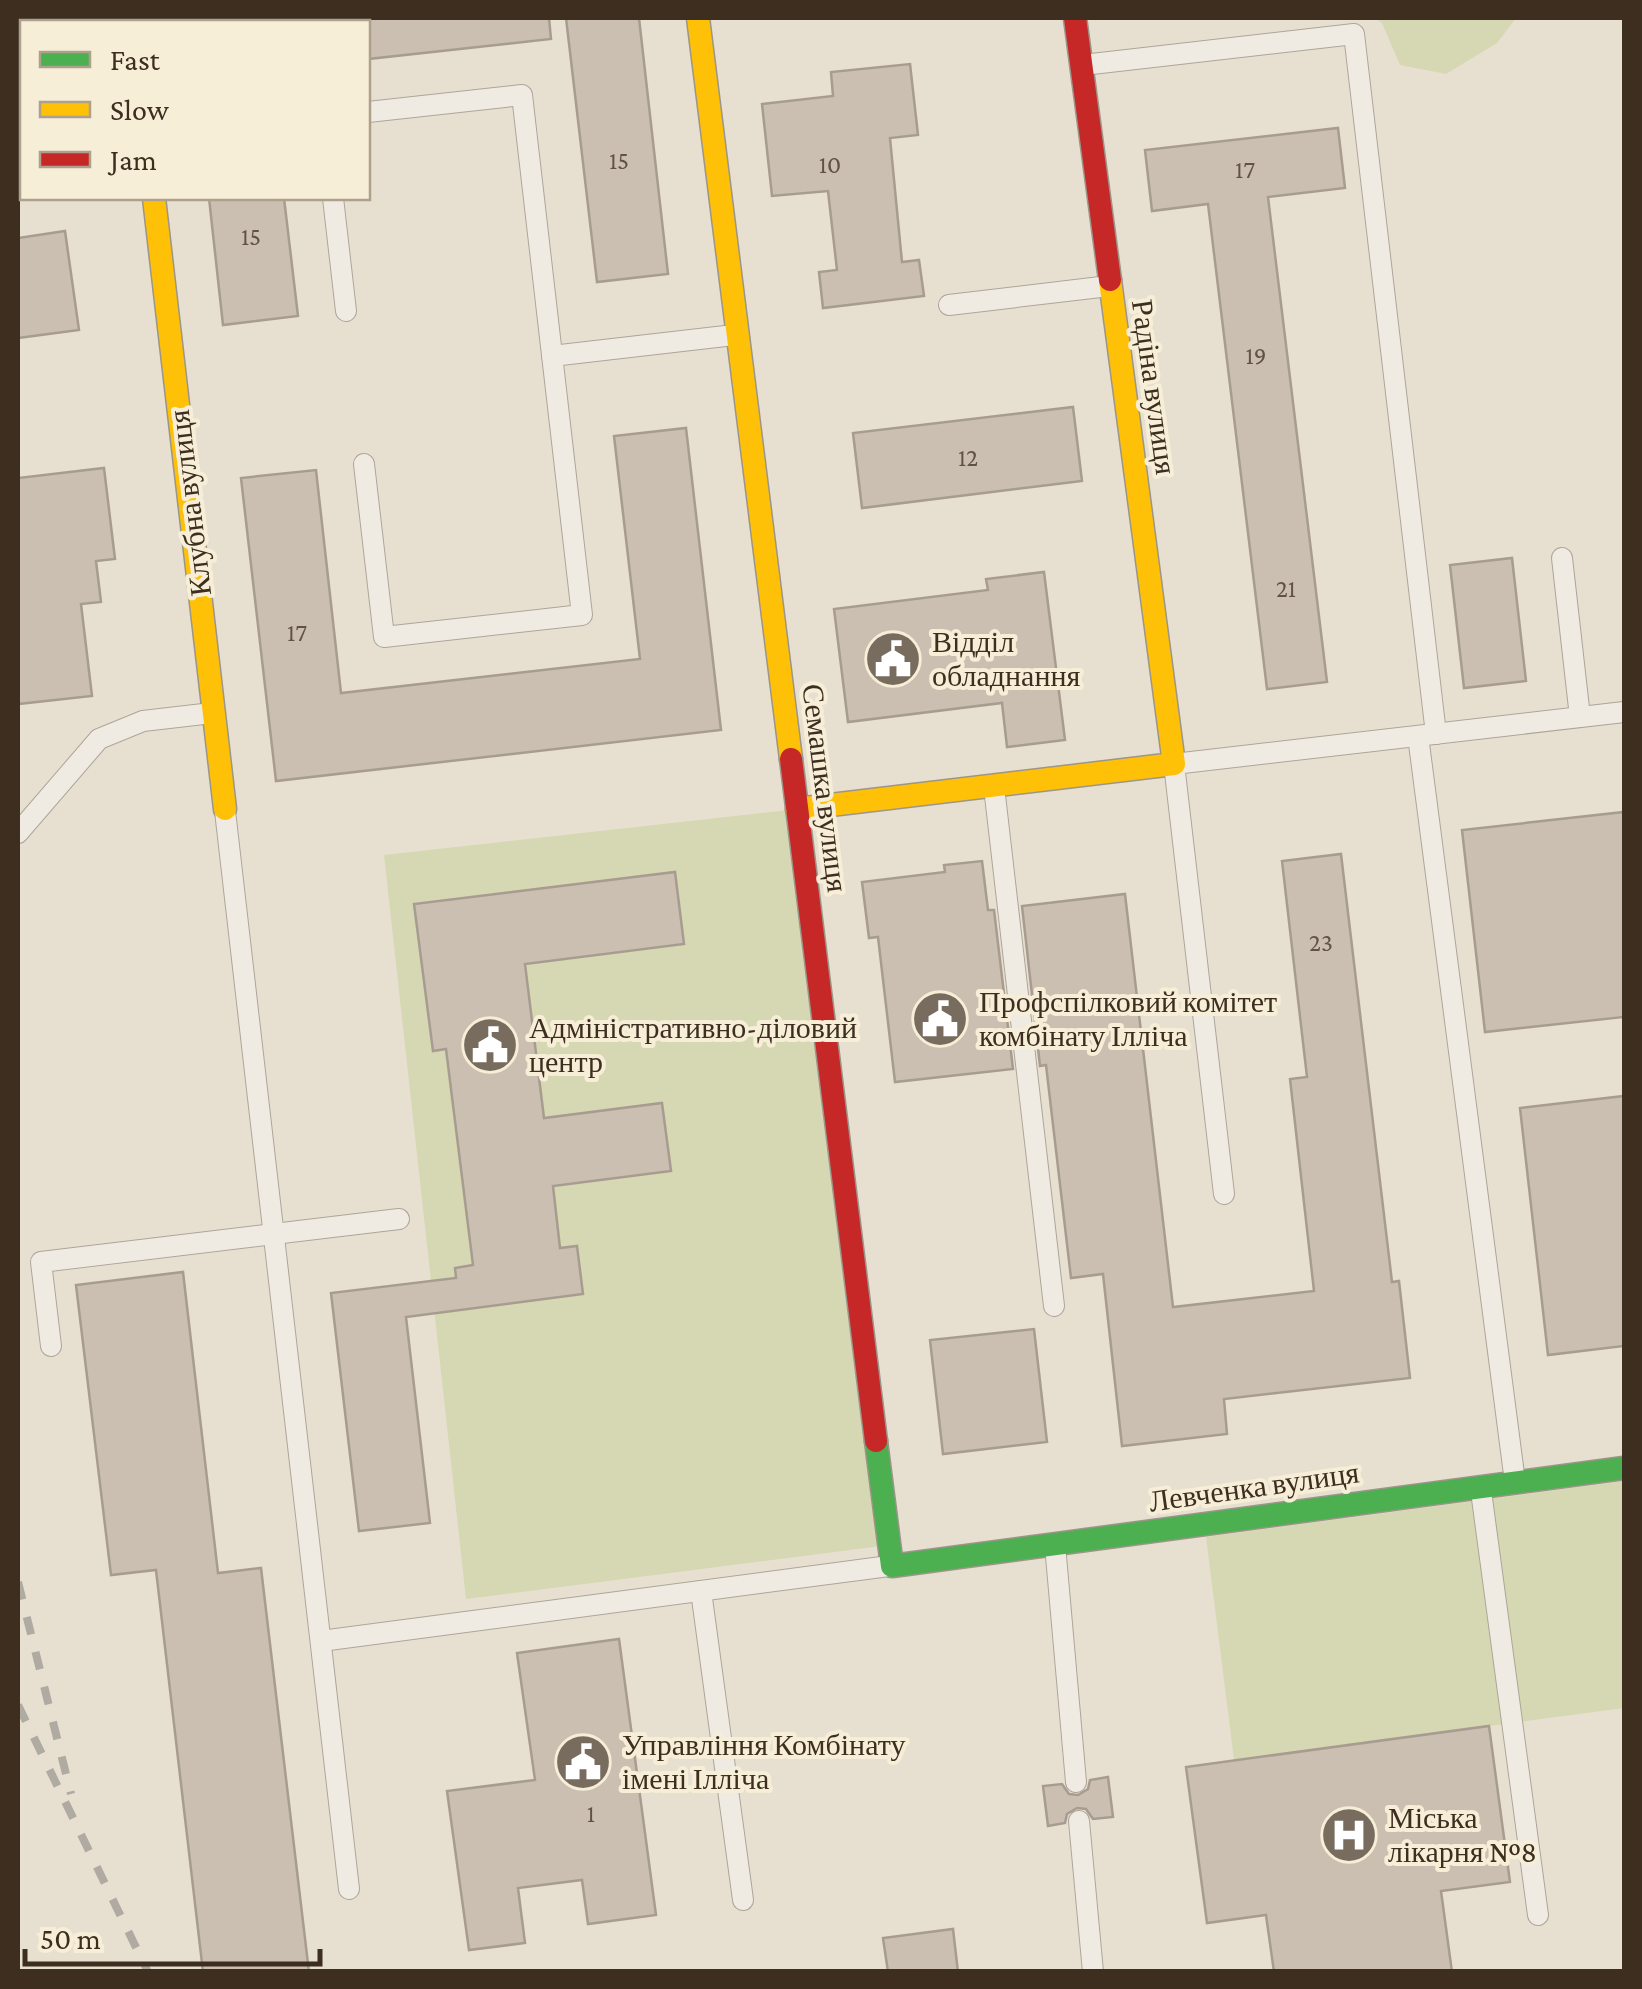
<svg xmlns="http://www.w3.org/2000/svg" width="1642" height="1989" viewBox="0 0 1642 1989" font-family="'Crimson Pro',serif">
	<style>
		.green { fill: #d6d7b3 }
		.building { fill: #cbbfb2; stroke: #a89c90; stroke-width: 2.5 }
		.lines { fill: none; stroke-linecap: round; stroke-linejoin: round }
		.lane-casing { stroke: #ada599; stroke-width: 22 }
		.street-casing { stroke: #ada599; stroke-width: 42 }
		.fast-casing { stroke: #9c958a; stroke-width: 25 }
		.slow-casing { stroke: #9c958a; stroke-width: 25 }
		.jam-casing { stroke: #9c958a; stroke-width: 25 }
		.lane { stroke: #efebe3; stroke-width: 20 }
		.street { stroke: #efebe3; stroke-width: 40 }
		.fast { stroke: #4caf50; stroke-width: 22 }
		.slow { stroke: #ffc107; stroke-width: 22 }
		.jam { stroke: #c62828; stroke-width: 22 }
		.rail { stroke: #afaaa2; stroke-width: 8; stroke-dasharray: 18 18; stroke-linecap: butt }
		.labels { text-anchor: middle; stroke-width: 8; stroke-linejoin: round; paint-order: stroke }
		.number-label { font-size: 25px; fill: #605244 }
		.street-label { font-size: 30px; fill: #3d2e20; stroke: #f7eed8 }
		.poi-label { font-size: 30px; fill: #3d2e20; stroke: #f7eed8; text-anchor: start }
	</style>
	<rect width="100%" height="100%" fill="#e7e0d1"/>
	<g class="green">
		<path d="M1375 18H1516L1497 43 1446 74 1400 65 1382 23Z"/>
		<path d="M797 809 889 1545 466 1599 384 855Z"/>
		<path d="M1624 1481V1708L1234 1760 1206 1537Z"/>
	</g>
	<g class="building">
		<path d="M368 18H549L551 39 368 59Z"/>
		<path d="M566 18H639L668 274 597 282Z"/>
		<path d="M910 64 918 135 890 138 902 262 919 260 924 296 823 308 819 272 837 270 828 191 772 196 762 104 833 96 831 72Z"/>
		<path d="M1338 128 1345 188 1268 197 1327 682 1267 689 1208 204 1152 211 1145 150Z"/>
		<path d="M209 198H284L298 316 223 325Z"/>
		<path d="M65 231 79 330 18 338V238Z"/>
		<path d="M1073 407 1082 481 862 508 853 433Z"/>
		<path d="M686 428 721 730 276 781 241 478 316 470 341 693 640 659 614 436Z"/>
		<path d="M104 468 115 559 96 561 101 602 81 604 92 696 18 704V478Z"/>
		<path d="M1512 558 1526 681 1464 688 1450 565Z"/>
		<path d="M1044 572 1065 740 1007 747 1002 703 848 722 834 609 988 590 986 579Z"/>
		<path d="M1624 812V1017L1485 1032 1462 830Z"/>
		<path d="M1341 854 1392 1282 1399 1281 1410 1378 1224 1399 1227 1434 1122 1446 1103 1274 1071 1278 1046 1065 1040 1066 1022 906 1125 894 1173 1307 1314 1291 1290 1079 1307 1077 1282 861Z"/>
		<path d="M982 861 988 910H994L1013 1069 895 1082 878 937 869 938 862 882 945 872 944 865Z"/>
		<path d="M675 872 684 944 525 964 544 1118 662 1103 671 1171 553 1186 560 1248 577 1246 583 1294 406 1317 430 1523 359 1531 331 1293 456 1278 455 1268 473 1265 446 1049 433 1051 414 904Z"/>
		<path d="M1624 1096V1346L1548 1355 1520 1108Z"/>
		<path d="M183 1272 218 1573 261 1568 309 1972H203L156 1570 111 1575 76 1285Z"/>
		<path d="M1034 1329 1047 1442 943 1454 930 1340Z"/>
		<path d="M619 1639 656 1915 588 1924 582 1880 518 1888 525 1943 469 1950 447 1791 535 1780 517 1653Z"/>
		<path d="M1489 1726 1510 1882 1441 1891 1452 1972H1274L1266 1915 1207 1923 1186 1767Z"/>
		<path d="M1108 1777 1113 1817 1093 1819 1086 1809 1077 1808 1067 1814 1065 1823 1048 1826 1043 1786 1062 1784 1069 1794 1078 1795 1088 1789 1090 1780Z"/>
		<path d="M953 1929 958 1972H888L883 1938Z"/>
	</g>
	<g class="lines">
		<g class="lane-casing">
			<g id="lane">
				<path d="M1083 65 1354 34 1436 734"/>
				<path d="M333 198 346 311"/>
				<path d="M949 305 1109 286"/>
				<path d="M552 356 734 335"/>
				<path d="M364 464 384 637 582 615 522 95 368 112"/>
				<path d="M1562 558 1580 717"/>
				<path d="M1418 736 1515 1482"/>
				<path d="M994 787 1054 1306"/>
				<path d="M225 811 349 1889"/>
				<path d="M18 833 99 739 143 721 212 713"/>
				<path d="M1224 1194 1174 764 1624 712"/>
				<path d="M51 1346 41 1262 399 1219"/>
				<path d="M1481 1491 1538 1915"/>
				<path d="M1055 1545 1076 1782"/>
				<path d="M701 1591 743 1900"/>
				<path d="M321 1641 889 1566"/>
				<path d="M1079 1821 1093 1972"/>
			</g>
		</g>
		<g class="street-casing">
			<path id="street" d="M133 18 134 22"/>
		</g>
		<g class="fast-casing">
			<path id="fast" d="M876 1441 892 1566 1624 1468"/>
		</g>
		<g class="slow-casing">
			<g id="slow">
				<path d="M698 18 791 759"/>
				<path d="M154 198 225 809"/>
				<path d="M797 809 1174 764 1110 280"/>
			</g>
		</g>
		<g class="jam-casing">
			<g id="jam">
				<path d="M1075 18 1110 280"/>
				<path d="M791 759 876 1441"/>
			</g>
		</g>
		<use href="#lane" class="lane"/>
		<use href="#street" class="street"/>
		<use href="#fast" class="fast"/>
		<use href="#slow" class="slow"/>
		<use href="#jam" class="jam"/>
		<g class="rail">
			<path d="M18 1582 71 1794"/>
			<path d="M18 1705 148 1972"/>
		</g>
	</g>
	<defs>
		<g id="civic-disc" transform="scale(2.875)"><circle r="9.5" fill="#786c5e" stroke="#f7eed8"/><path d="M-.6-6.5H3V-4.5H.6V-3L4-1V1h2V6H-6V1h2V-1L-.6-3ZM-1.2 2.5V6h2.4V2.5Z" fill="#fff"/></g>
		<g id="hospital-disc" transform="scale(2.875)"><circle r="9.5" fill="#786c5e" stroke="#f7eed8"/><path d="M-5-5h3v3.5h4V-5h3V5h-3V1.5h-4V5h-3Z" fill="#fff"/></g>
	</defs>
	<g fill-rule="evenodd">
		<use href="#civic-disc" x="893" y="659"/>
		<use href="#civic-disc" x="940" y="1019"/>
		<use href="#civic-disc" x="490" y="1045"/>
		<use href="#civic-disc" x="583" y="1762"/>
		<use href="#hospital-disc" x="1349" y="1835"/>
	</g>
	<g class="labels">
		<g class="number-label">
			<text x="619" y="169">15</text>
			<text x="830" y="173">10</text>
			<text x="1245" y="178">17</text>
			<text x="251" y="245">15</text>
			<text x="1256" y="364">19</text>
			<text x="968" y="466">12</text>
			<text x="1286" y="597">21</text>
			<text x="297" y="641">17</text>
			<text x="1321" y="951">23</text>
			<text x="591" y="1822">1</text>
		</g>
		<g class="street-label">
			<text transform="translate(1154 387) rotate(82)" y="10">Радіна вулиця</text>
			<text transform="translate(190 503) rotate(-97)" y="10">Клубна вулиця</text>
			<text transform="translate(825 788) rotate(83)" y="10">Семашка вулиця</text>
			<text transform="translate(1254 1487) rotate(-8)" y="10">Левченка вулиця</text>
		</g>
		<g class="poi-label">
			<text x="932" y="652">Відділ<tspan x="932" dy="34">обладнання</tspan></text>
			<text x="979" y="1012">Профспілковий комітет<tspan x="979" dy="34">комбінату Ілліча</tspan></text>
			<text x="529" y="1038">Адміністративно-діловий<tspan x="529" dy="34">центр</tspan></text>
			<text x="622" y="1755">Управління Комбінату<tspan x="622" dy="34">імені Ілліча</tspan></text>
			<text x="1388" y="1828">Міська<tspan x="1388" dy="34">лікарня №8</tspan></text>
		</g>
	</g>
	<rect width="1642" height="1989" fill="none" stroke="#3d2e20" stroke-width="40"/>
	<rect x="20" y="20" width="350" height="180" fill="#f7eed8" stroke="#ada18e" stroke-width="2.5"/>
	<rect x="40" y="52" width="50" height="15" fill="#4caf50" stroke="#ada18e" stroke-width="2.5"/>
	<text x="110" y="70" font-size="30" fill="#3d2e20">Fast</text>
	<rect x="40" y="102" width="50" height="15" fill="#ffc107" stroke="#ada18e" stroke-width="2.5"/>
	<text x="110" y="120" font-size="30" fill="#3d2e20">Slow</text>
	<rect x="40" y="152" width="50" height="15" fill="#c62828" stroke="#ada18e" stroke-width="2.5"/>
	<text x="110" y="170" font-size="30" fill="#3d2e20">Jam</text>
	<path d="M25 1949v15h295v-15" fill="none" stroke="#3d2e20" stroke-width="5"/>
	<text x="40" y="1949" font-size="30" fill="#3d2e20" stroke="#f7eed8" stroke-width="8" paint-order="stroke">50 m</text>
</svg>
